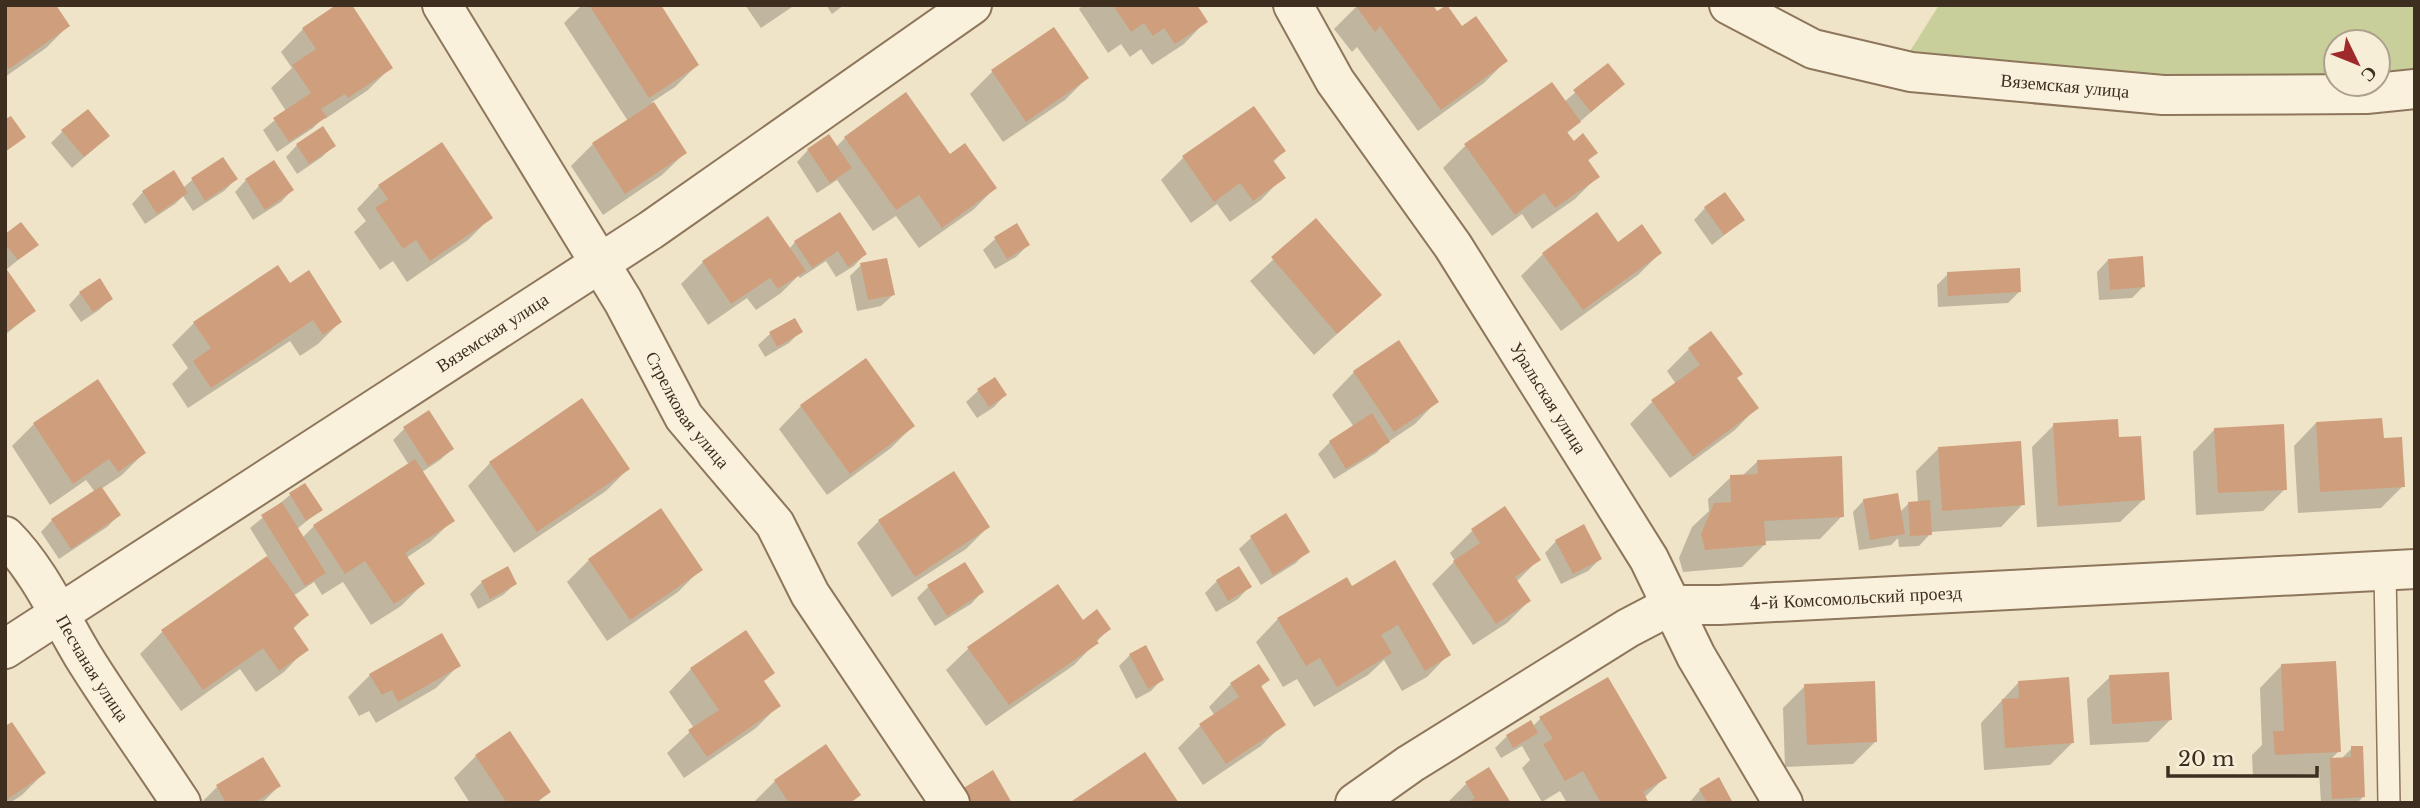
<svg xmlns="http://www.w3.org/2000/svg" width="2420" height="808" viewBox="0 0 2420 808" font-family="'Libre Baskerville',serif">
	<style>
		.green { fill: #c9cf9b; fill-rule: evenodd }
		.shadow { fill: #0003 }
		.building { fill: #cf9f7d }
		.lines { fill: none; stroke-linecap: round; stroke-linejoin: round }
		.lane-casing { stroke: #8d765c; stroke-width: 24 }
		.street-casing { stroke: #8d765c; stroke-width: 42 }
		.lane { stroke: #faf1dc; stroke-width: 21 }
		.street { stroke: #faf1dc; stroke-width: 38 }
		.labels { text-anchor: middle; stroke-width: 5; stroke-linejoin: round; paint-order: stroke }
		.street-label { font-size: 18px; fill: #3d2e20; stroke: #f7eed8 }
	</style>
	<rect width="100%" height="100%" fill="#f0e4c8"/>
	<path class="green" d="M1939 5H2415V83L2364 88 2156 82 1907 56ZM2336 42H2378V84H2336Z"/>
	<g class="shadow">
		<path d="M5 5 68 26 46 48 5 77Z"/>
		<path d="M339 5 390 68 368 90 325 119 324 117 313 128 277 152 263 130 286 111 271 88 292 68 281 52 303 29Z"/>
		<path d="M582 5H658L697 65 675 87 652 102 685 153 662 175 603 215 571 166 593 144 628 121 564 23Z"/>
		<path d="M745 5H795L761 28Z"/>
		<path d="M826 5H844L832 14Z"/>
		<path d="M1083 5H1195L1206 21 1184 44 1152 65 1141 49 1130 57 1121 44 1108 53 1079 9Z"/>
		<path d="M1358 5 1437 14 1462 28 1506 61 1484 83 1418 131 1357 47 1352 52 1334 29Z"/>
		<path d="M1053 29 1087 78 1065 100 1003 142 970 94 992 72Z"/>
		<path d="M1608 65 1623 84 1566 134 1573 143 1595 153 1587 162 1597 177 1575 199 1532 229 1522 214 1492 236 1443 168 1465 146 1551 84 1564 102Z"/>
		<path d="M1253 108 1284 151 1273 162 1283 177 1261 200 1230 222 1217 204 1191 223 1161 180 1183 158Z"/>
		<path d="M63 131 96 147 72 168 51 143Z"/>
		<path d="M845 138 950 156 995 188 973 210 919 248 896 216 873 231 837 180 817 193 797 162 808 150 836 147Z"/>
		<path d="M297 145 333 146 322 157 297 174 286 157Z"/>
		<path d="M223 159 236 179 224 191 193 211 183 196 175 204 145 224 132 204 143 192 183 188 192 180Z"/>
		<path d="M246 180 292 190 281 202 253 220 235 192Z"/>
		<path d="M379 186 490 218 468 240 407 282 393 261 380 270 354 232 366 221 357 209Z"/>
		<path d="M1705 208 1743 220 1712 245 1694 220Z"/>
		<path d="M1316 220 1380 295 1314 355 1250 281Z"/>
		<path d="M1016 226 1028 245 1016 257 995 269 983 250 995 239Z"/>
		<path d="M5 236 36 245 6 270 34 311 5 335Z"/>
		<path d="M795 242 865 254 854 266 836 277 826 261 800 278 798 276 781 293 756 310 747 298 708 325 681 284 703 262 789 249Z"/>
		<path d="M1618 245 1660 253 1638 275 1561 331 1521 276 1543 254Z"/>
		<path d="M2108 260 2144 286 2132 298 2099 300 2097 272Z"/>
		<path d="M861 265 893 295 881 306 857 311 850 276Z"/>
		<path d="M1948 274 2019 292 2008 303 1938 307 1937 285Z"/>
		<path d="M289 286 340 322 318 344 300 356 290 341 188 408 172 384 188 368 172 345 194 323Z"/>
		<path d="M80 293 111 299 99 310 81 322 69 305Z"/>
		<path d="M794 320 800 332 789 343 765 357 758 345 770 334Z"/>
		<path d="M1689 349 1736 379 1757 407 1735 430 1670 478 1630 424 1652 402 1676 384 1667 371Z"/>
		<path d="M1354 372 1437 401 1415 424 1385 444 1376 453 1334 479 1318 454 1330 442 1354 427 1332 395Z"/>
		<path d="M995 379 1005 395 994 407 977 418 966 402 978 391Z"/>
		<path d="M801 406 913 426 891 448 827 495 779 429Z"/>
		<path d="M2316 423 2382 440 2403 486 2381 508 2298 513 2294 446Z"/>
		<path d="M34 424 144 453 122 475 101 489 119 515 107 527 59 559 41 532 52 520 95 492 86 480 50 505 12 446Z"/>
		<path d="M2054 425 2118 439 2143 500 2120 522 2037 527 2032 447Z"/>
		<path d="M405 428 452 449 440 460 422 472 453 520 430 542 406 558 423 584 401 606 371 625 343 582 322 595 314 582 293 596 307 615 292 630 306 649 284 672 256 692 240 669 181 711 140 654 162 632 268 557 250 528 290 495 305 485 320 510 297 529 302 538 314 526 409 465 393 440Z"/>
		<path d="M2215 429 2285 489 2263 511 2196 515 2193 452Z"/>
		<path d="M1939 448 2023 504 2001 527 1930 532V534L1919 546 1899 547 1898 538 1891 545 1859 550 1853 512 1864 500 1900 512 1909 503H1918L1916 471Z"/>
		<path d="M1758 461 1842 516 1820 539 1764 541V545L1742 567 1683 572 1679 558 1692 527 1709 511 1708 499 1731 477 1742 476Z"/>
		<path d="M490 463 628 469 606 491 514 553 468 486Z"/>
		<path d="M1285 516 1307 551 1296 563 1261 585 1239 549 1251 538Z"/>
		<path d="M879 521 988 527 966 549 892 597 857 543Z"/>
		<path d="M1472 531 1539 559 1516 582 1529 601 1507 623 1473 645 1432 584 1455 561 1450 553Z"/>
		<path d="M1556 541 1600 559 1588 571 1561 584 1545 553Z"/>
		<path d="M589 560 700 570 678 592 607 641 567 582Z"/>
		<path d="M507 569 515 584 503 595 478 609 470 594 482 582Z"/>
		<path d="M1217 581 1249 587 1238 599 1216 612 1205 593Z"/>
		<path d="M928 587 982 592 971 604 935 626 917 598Z"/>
		<path d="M1352 588 1449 654 1427 677 1402 691 1384 660 1368 675 1314 707 1297 679 1283 687 1256 642 1278 619Z"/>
		<path d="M1082 623 1109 629 1074 665 986 726 946 670 969 648Z"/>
		<path d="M745 633 763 682 778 706 756 728 684 778 667 753 694 728 669 692 691 669Z"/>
		<path d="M1130 655 1162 679 1151 691 1136 699 1119 666Z"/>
		<path d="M2282 665 2339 751 2331 759H2341L2352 748 2363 797 2357 803H2321L2319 771 2317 774 2253 777 2252 755 2262 745 2260 688Z"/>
		<path d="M458 666 436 688 376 723 369 711 359 716 348 697 370 675Z"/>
		<path d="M2110 677 2171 719 2148 742 2090 745 2087 699Z"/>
		<path d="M1267 680 1260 688 1283 724 1261 746 1203 785 1178 748 1201 725 1215 716 1209 707 1231 684Z"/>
		<path d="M2018 683 2073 742 2050 765 1984 770 1981 723Z"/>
		<path d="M1805 686 1876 741 1853 764 1785 767 1783 708Z"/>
		<path d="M1541 718 1664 778 1644 798 1647 803H1567L1560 791 1542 802 1522 768 1530 760 1522 746 1501 758 1495 748 1507 736 1532 727Z"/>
		<path d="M5 728 44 773 22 795 10 803H5Z"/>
		<path d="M826 746 859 795 851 803H753L775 781Z"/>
		<path d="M476 756 549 791 537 803H470L454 778Z"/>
		<path d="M1466 784 1509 803H1447Z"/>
		<path d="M279 786 262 803H201L217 787Z"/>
		<path d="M1700 790 1731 803H1689Z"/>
	</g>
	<g class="building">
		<path d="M5 5H56L70 26 9 69 5 64Z"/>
		<path d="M336 5H352L393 68 348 98 345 94 321 109 327 117 289 142 273 118 311 93 292 65 316 49 302 28Z"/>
		<path d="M589 5H661L699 65 649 98Z"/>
		<path d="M1113 5H1197L1208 22 1175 44 1164 28 1153 36 1144 23 1131 32Z"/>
		<path d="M1355 5H1433L1437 11 1447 5 1462 26 1476 16 1508 61 1441 110 1380 26 1375 32Z"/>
		<path d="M1054 27 1089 78 1026 122 991 70Z"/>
		<path d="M1608 63 1625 84 1591 112 1573 90Z"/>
		<path d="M1552 82 1581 122 1567 132 1574 141 1583 133 1598 153 1588 160 1600 177 1555 208 1544 193 1515 215 1464 144Z"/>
		<path d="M906 92 950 154 965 143 997 188 942 228 919 195 896 210 844 137Z"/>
		<path d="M654 102 687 153 625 194 592 143Z"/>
		<path d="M1254 106 1286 151 1273 160 1286 178 1253 201 1240 183 1214 202 1182 156Z"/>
		<path d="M88 109 110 136 84 157 61 130Z"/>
		<path d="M11 116 26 137 5 152V119Z"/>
		<path d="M323 126 336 146 309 164 296 144Z"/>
		<path d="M829 134 852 168 830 183 807 149Z"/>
		<path d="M442 142 493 218 430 261 416 240 403 249 375 208 388 199 378 185Z"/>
		<path d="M223 157 238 179 205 201 191 178Z"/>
		<path d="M274 160 294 190 265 210 245 179Z"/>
		<path d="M174 170 188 193 157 214 142 191Z"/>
		<path d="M1725 192 1745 220 1724 235 1704 207Z"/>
		<path d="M840 212 867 254 848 267 838 251 812 268 794 241Z"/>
		<path d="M1597 212 1618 242 1642 224 1662 253 1583 310 1542 253Z"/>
		<path d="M768 216 806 271 778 289 770 278 731 304 702 261Z"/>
		<path d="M1316 218 1382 295 1337 334 1271 257Z"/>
		<path d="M21 222 39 245 18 260 5 244V234Z"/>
		<path d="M1017 223 1030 245 1007 259 994 237Z"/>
		<path d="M2143 256 2145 287 2110 290 2108 259Z"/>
		<path d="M887 258 895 295 868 300 860 263Z"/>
		<path d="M278 265 290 283 309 270 342 322 323 335 313 320 211 388 193 361 211 348 193 322Z"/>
		<path d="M5 267 36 311 5 333Z"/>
		<path d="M2020 268 2021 292 1948 296 1947 272Z"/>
		<path d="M100 278 113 299 93 312 79 292Z"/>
		<path d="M795 318 803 332 777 347 769 332Z"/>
		<path d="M1711 331 1743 374 1737 378 1759 408 1693 457 1651 400 1700 365 1688 348Z"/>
		<path d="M1399 340 1439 402 1394 432 1353 371Z"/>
		<path d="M866 358 915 426 850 474 800 405Z"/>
		<path d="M995 377 1007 395 989 407 977 389Z"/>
		<path d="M98 379 146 453 118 472 109 459 73 484 33 423Z"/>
		<path d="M582 398 630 469 537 532 489 462Z"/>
		<path d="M429 410 454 449 428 466 403 427Z"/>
		<path d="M1372 413 1390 442 1346 469 1329 441Z"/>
		<path d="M2382 418 2384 438 2402 437 2405 487 2320 492 2316 422Z"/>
		<path d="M2118 419 2119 437 2141 436 2145 500 2058 506 2053 423Z"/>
		<path d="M2284 424 2287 490 2218 493 2214 428Z"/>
		<path d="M2021 441 2025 505 1942 511 1938 447Z"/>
		<path d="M1842 456 1844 517 1764 521 1766 545 1705 550 1701 534 1714 503 1731 502 1730 475 1758 474 1757 460Z"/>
		<path d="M415 459 455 521 405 553 425 584 394 604 365 561 345 574 313 525Z"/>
		<path d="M954 471 990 527 915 577 878 520Z"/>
		<path d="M305 483 323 510 306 521 289 493Z"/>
		<path d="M101 486 121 515 71 549 51 519Z"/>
		<path d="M1898 493 1905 534 1870 540 1863 499Z"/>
		<path d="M1930 500 1932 535 1910 536 1908 502Z"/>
		<path d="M282 502 326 573 305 586 261 515Z"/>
		<path d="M1505 506 1541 560 1515 577 1531 601 1496 624 1453 561 1480 543 1471 529Z"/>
		<path d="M661 508 703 570 630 620 588 559Z"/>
		<path d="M1286 513 1310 552 1273 575 1250 536Z"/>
		<path d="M1584 524 1602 559 1573 574 1555 540Z"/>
		<path d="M267 556 309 615 293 627 309 650 279 671 263 648 203 690 161 630Z"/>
		<path d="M1395 560 1451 655 1425 671 1398 625 1381 635 1392 653 1337 687 1320 658 1306 666 1277 618 1347 577 1352 586Z"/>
		<path d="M965 562 984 592 947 616 927 585Z"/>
		<path d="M508 566 517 584 490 599 481 581Z"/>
		<path d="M1239 566 1252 587 1228 601 1216 580Z"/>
		<path d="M1058 584 1083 620 1097 609 1111 629 1096 640 1099 643 1009 705 967 647Z"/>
		<path d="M746 630 775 673 764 681 781 706 707 757 688 730 719 710 690 668Z"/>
		<path d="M442 633 461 666 398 702 392 690 382 695 369 674Z"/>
		<path d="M1146 645 1164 680 1148 689 1129 654Z"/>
		<path d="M2336 661 2341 752 2275 755 2273 731H2284L2281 664Z"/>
		<path d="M1259 664 1270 680 1261 686 1286 725 1226 764 1199 724 1239 697 1230 683Z"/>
		<path d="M2169 672 2172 720 2112 724 2109 675Z"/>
		<path d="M1608 677 1667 778 1643 792 1649 803H1601L1583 771 1565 781 1543 744 1553 739 1539 717Z"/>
		<path d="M2069 677 2074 743 2005 748 2002 699 2019 698 2018 681Z"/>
		<path d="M1875 681 1877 742 1807 745 1804 684Z"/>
		<path d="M1531 720 1538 733 1513 748 1506 735Z"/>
		<path d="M12 722 46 773 5 801V726Z"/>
		<path d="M510 731 551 792 535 803H507L475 755Z"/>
		<path d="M826 744 861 795 850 803H789L774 780Z"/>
		<path d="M2351 746H2363L2365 797 2332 799 2330 758 2351 757Z"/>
		<path d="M1145 752 1179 803H1069Z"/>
		<path d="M263 757 281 786 254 803H226L216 785Z"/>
		<path d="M1489 767 1511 803H1467L1475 798 1465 782Z"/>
		<path d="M993 770 1012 803H963L957 792Z"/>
		<path d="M1719 777 1733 803H1707L1699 789Z"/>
	</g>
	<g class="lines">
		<g class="lane-casing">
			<path id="lane" d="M2385 570 2389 803"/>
		</g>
		<g class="street-casing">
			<g id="street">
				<path id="s1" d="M442 5 623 301 684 417 775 524 810 594 950 803"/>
				<path id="s2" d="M1293 5 1335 81 1453 246 1649 559 1696 656 1783 803"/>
				<path id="s3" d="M1729 5 1813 49 1911 72 2163 95 2366 94 2415 89"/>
				<path id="s4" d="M5 536C39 570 59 616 83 656 114 706 149 754 181 803"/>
				<path id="s5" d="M5 649 651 230 972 5"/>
				<path id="s6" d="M1355 803 1410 764 1628 628 1672 605H1719L2415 569"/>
			</g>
		</g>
		<use href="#lane" class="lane"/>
		<use href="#street" class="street"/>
	</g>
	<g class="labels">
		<g class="street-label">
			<text dy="6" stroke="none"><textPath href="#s3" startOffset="350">Вяземская улица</textPath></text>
			<text dy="6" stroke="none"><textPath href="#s5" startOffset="581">Вяземская улица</textPath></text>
			<text dy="6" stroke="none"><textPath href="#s2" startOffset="469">Уральская улица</textPath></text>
			<text dy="6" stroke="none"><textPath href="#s1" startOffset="474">Стрелковая улица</textPath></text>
			<text dy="6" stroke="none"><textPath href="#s6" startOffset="558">4-й Комсомольский проезд</textPath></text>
			<text dy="6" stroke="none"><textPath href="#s4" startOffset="159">Песчаная улица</textPath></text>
		</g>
	</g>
	<rect width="2420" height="808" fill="none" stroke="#3d2e20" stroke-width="14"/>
	<g transform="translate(2357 63) rotate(133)"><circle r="33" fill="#f7eed8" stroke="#ada18e" stroke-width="2"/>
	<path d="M0-5L12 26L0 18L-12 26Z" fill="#9e2a2b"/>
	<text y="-10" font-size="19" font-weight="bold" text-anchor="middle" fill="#3d2e20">С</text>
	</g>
	<path d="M2168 766v10h149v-10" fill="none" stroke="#3d2e20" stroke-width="3.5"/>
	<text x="2178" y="766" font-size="21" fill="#3d2e20" stroke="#f7eed8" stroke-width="5" paint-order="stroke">20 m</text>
</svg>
